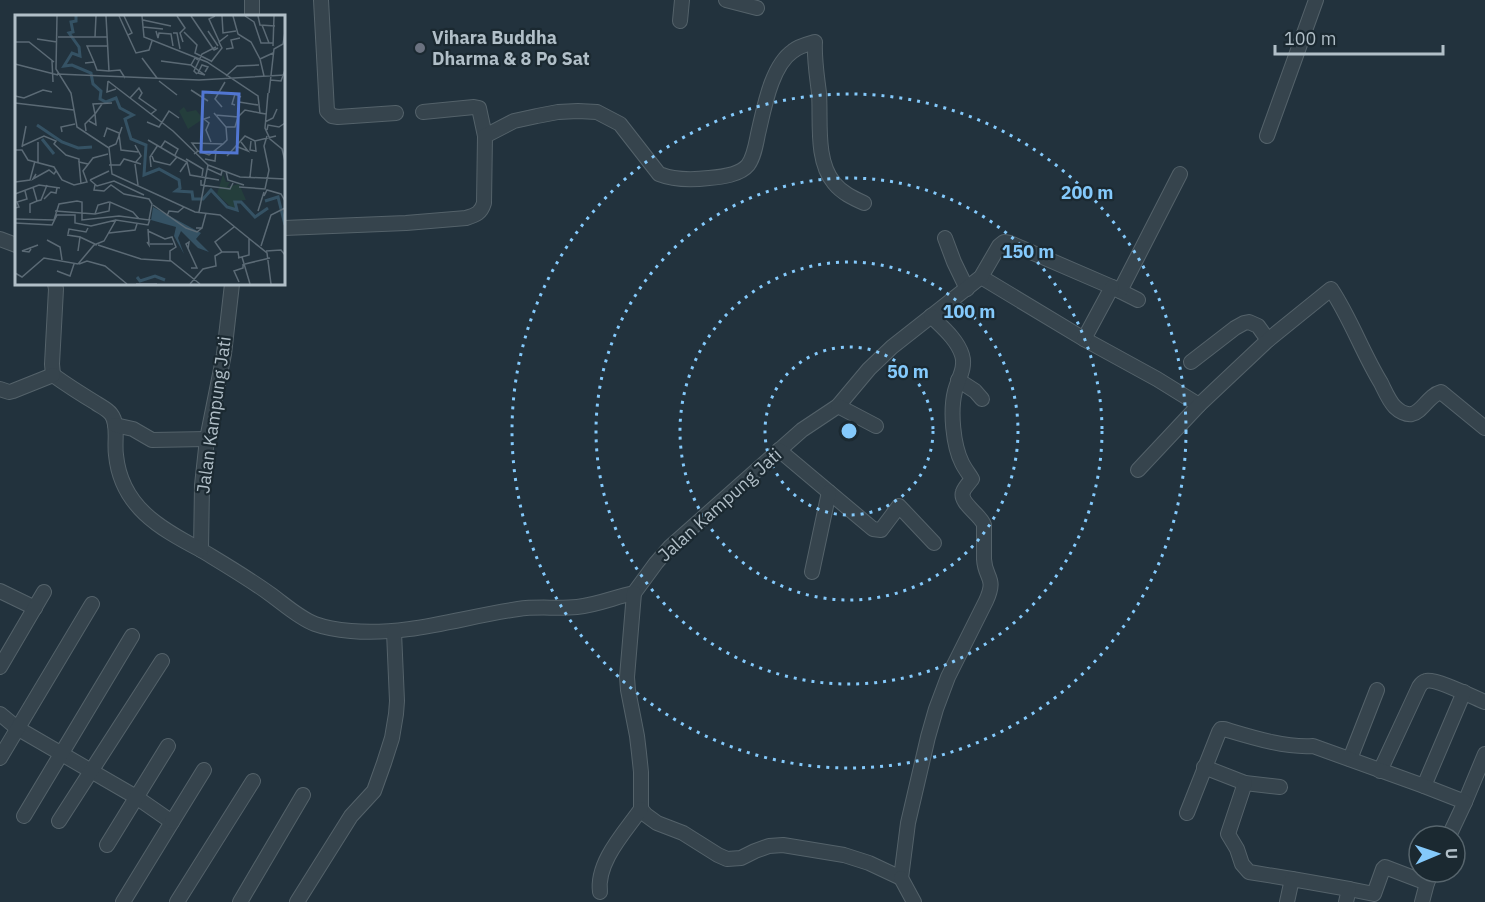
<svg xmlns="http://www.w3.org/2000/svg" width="1485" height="902" viewBox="0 0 1485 902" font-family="'IBM Plex Sans',sans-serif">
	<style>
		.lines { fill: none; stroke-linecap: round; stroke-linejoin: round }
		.street-casing { stroke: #54626a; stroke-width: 16 }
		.street { stroke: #36444d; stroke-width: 14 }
		.ring { fill: none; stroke: #84c9fb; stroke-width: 3; stroke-dasharray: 3 6 }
		.worship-dot { fill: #6b7280; stroke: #1b2931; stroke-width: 2 }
		.labels { text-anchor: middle; stroke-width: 4.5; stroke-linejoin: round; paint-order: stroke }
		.poi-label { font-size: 18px; font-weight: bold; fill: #b1bfc8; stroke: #1b2931; text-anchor: start }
		.street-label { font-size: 18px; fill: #b1bfc8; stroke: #1b2931 }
		.inset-river { fill: none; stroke: #355264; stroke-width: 3 }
		.inset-road { fill: none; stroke: #5b6a75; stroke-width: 1.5 }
		.view { fill: #5176d2; fill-opacity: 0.15; stroke: #5176d2; stroke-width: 3 }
		.inset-edge { fill: none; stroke: #b1bfc8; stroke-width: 3 }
		.centre { fill: #84c9fb; stroke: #1b2931; stroke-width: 3 }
		.ring-label { font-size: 18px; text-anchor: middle; font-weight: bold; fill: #84c9fb; stroke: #1b2931; stroke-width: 4.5; stroke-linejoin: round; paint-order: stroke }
	</style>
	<rect width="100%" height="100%" fill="#22323d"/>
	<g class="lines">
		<g class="street-casing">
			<g id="street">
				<path d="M252 0V16"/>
				<path d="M321 0 327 111 332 116 338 117 396 113"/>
				<path d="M726 0 757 8"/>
				<path d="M680 21 682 0"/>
				<path d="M423 112 474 107 479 108 485 136"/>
				<path d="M1267 136 1316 0"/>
				<path d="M284 228 406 223 466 218C476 215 481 213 484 203L485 136 514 121 537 116 558 112 578 111 597 112 620 124 659 174C674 180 692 180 709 178 721 177 740 175 748 165 754 157 756 144 758 134 764 109 771 66 793 51 799 46 808 44 815 42 814 59 817 76 819 93 821 120 815 160 834 183 842 193 853 198 864 203"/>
				<path d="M945 238 954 262 967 289"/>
				<path d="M0 239 16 245"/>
				<path d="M981 277 1084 339 1157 379 1199 405"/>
				<path d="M232 284 224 354 207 439 202 485 201 550C224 564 248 578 270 594 284 604 299 618 315 624 326 628 340 630 351 631 408 636 462 617 518 609 538 606 557 609 577 607 597 605 615 597 634 593L656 563 670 547 802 430 838 406 869 369 892 347 981 277 999 246 1004 242 1010 243 1112 287 1138 300"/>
				<path d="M1120 291 1180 174"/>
				<path d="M1084 339 1112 287"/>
				<path d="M1191 362 1235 328 1244 323 1249 322 1258 326 1268 340"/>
				<path d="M53 375C67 385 81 394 96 403 100 406 107 409 111 414 119 424 114 442 116 455 121 506 159 528 201 550"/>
				<path d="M53 375 52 364 56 289 55 284"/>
				<path d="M958 380 975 391 982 399"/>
				<path d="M0 389 9 392 13 391 53 375"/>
				<path d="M838 406 876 426"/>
				<path d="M115 425 133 429 152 440 207 439"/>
				<path d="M779 450 873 529 881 530 899 506 934 543"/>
				<path d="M1138 470 1199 405 1268 340 1331 289C1351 319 1362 352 1381 383 1385 391 1389 401 1395 407 1399 411 1406 415 1412 414 1422 412 1429 395 1441 392L1485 428"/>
				<path d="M812 572 829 492"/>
				<path d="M0 591 35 608"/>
				<path d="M634 593 627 677 628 690 637 736 639 753 641 772V809L646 815 657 823 683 833 718 855 727 859 741 858 755 851 769 846 783 845 844 855 869 863 901 878 908 823 928 737 936 709 948 677 986 601C997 577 985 579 984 559 984 548 984 536 984 525 981 515 959 503 963 492 964 488 969 483 972 479 969 474 965 469 962 463 953 445 950 411 955 391 958 379 966 368 962 355 957 339 942 327 931 316"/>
				<path d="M0 667 44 592"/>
				<path d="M0 714 17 728 136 797 172 822 123 902"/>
				<path d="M0 758 92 604"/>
				<path d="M1350 759 1377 690"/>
				<path d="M1204 767 1245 783 1280 787"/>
				<path d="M1380 771 1419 687C1421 684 1422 682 1426 681 1435 678 1475 698 1485 702"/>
				<path d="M1245 783 1228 834 1237 849 1242 864 1249 872 1292 879"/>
				<path d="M1424 786 1464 692"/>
				<path d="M1465 802 1485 754"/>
				<path d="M1187 813 1219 732 1221 729H1224C1251 737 1285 748 1313 746L1424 786 1465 802 1449 836"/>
				<path d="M24 816 132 636"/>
				<path d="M59 821 162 661"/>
				<path d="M172 822 204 770"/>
				<path d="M107 845 168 746"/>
				<path d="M901 878 914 902"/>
				<path d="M1349 889 1374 894 1383 869 1385 867 1427 883"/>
				<path d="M600 892C596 862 625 832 641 809"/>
				<path d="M177 902 253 781"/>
				<path d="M240 902 303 795"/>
				<path d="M297 902 351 816 374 791 384 763 392 738 396 714 397 701 394 632"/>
				<path d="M1287 902 1292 879 1349 889 1346 902"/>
				<path d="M1422 902 1427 883 1432 872"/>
			</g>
		</g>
		<use href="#street" class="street"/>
	</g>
	<g class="ring">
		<circle cx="849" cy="431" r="84"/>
		<circle cx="849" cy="431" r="169"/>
		<circle cx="849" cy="431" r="253"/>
		<circle cx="849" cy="431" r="337"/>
	</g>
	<circle class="worship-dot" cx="420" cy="48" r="6"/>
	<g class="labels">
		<g class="poi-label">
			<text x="432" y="44">Vihara Buddha<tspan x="432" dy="21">Dharma &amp; 8 Po Sat</tspan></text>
		</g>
		<g class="street-label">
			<text transform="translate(214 415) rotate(-82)" y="6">Jalan Kampung Jati</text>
			<text transform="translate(720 505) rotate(-42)" y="6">Jalan Kampung Jati</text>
		</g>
	</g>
	<g transform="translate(15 15)">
		<rect width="270" height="270" fill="#22323d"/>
		<path d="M169 92 172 97 181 95 188 104 173 114 164 96ZM208 159 211 167H215L212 172 224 169 231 185 219 186 222 192 218 194 202 179Z" fill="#243e3c"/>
		<path d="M138 192 186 218 181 224 194 237 183 233 166 216 163 223 169 239 159 221 161 212 136 205Z" fill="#355264"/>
		<path class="inset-river" d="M61 1V6L56 7 58 17 54 18 64 32 65 41 57 38 49 51 57 50 76 58 78 69 86 76 85 84 91 87 101 83 105 93 118 100 110 104 116 124 131 130 129 160 144 154 164 165 165 173 161 176 177 177 178 184H188L196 175 212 192 222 195 220 187H226L240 202 253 193M22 110 47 127 63 133 77 132M27 124 39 139M250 186 263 182 270 210M122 262 125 266 140 261 150 265"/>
		<path class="inset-road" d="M42 1 41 54 56 78 62 112 94 133 97 159 180 197 205 200 252 238 256 269M91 1 94 56 105 55 110 63M104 1 121 38 134 35 137 26M109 1 117 18 113 20M127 1 129 22 192 47 243 81 245 98 251 99M162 1 170 13 165 18 168 27M176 1 199 35 203 33M200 1 194 4 204 26M207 1 208 18 221 16M218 1 223 19 236 27 245 44M230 1 239 7 246 28H258M243 1 245 10 260 11M128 5 156 11M247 10 254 28M128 12 148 14M141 16 143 23 144 18 156 19 158 31M193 16 203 31M169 17 182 30 180 38 196 46M158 18H162L165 34M43 22H92M80 22 81 1M22 24 42 27M0 27H14L39 47M258 31 259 1M211 34 218 33 216 25 225 23M127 43 142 63M183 45 180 43 176 50 190 60M37 46 38 67M146 46 176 50M79 47 72 31H92M196 47 207 33 204 27 213 20M70 48 79 47 82 55 94 56M0 49 43 60M42 59 184 65 270 60M182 59 179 56 187 39 201 32M190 60 183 58 187 50 193 52 190 57M211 61 222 51 244 50M249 61 245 44 258 38M255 65 266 66 270 55M93 66 158 116 193 150 184 197M93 66 92 77 101 74M144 66 162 80M176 75 193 86M253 78 250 113 255 124 267 134 270 146M254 78 259 34 268 29 270 17M0 81 9 83 28 75 37 77M115 83 124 73 127 78 124 83 141 95 136 99M224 87 243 90M0 88 59 95M220 90 217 89 220 79 226 82M207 92 200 84 210 67M200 100 223 102 220 112H211M195 102 189 104 194 108 191 115 196 127M223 102 230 95 245 98M74 106 81 110 80 99 87 89M132 107 144 112 154 96 164 103M250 107 258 103 262 94M252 115 253 110 264 112 270 108M71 116 70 109 80 99 78 89 97 88M47 117 46 112 60 109M104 119 106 135 123 137M89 122 92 113 104 118M133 125 162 142M236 126 235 135 241 136 240 126M23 127V147M7 131 29 121 41 126 39 129 51 140 64 144V147M7 132 11 111M94 132 101 129 107 112M146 132 150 126 163 134 160 140M223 132 233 136 226 127M0 135H7L13 145 39 152 47 165 59 170 72 167 68 156 78 143 93 139M183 136 194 140 208 129M179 139 183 136 177 128 208 129 212 125 211 112 199 98M137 141 139 146 155 150 162 142 172 147 165 157M212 141 230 121 240 126 261 121M171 144 188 154 187 161M190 144 200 146 201 135M172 147 175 160 204 165M120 148 126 141 120 130M120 149 123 170M94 150H105L109 144 126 149M193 150 225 162 270 164M136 152 135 142 143 130M193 154 206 160 207 156M211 156 213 165 229 170M21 159 18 164 34 155 39 159 41 156M235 162 237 144M75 165 82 171 99 166 129 180M75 165 94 156M186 165V170L215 174 218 168M0 167 15 165 20 146M66 169 64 147 73 149M224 172 250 174 254 155 249 131 252 121M0 179 24 170 45 173M249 181 252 175 266 179 270 186M29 184 36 177 41 178 42 173M22 186 26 185 32 170M138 190 171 213 182 217 187 213M0 193 4 192 2 187 12 184 10 176M40 196 80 199 94 196 95 187 118 197 124 204M243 196 249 177M15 198V189L22 186 18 172M80 199 83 190 94 187M152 201 154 196 163 197 169 192M0 204 39 205 44 189 62 186 67 187V205L104 201 134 205 137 189 134 184 109 179 96 170 89 176 79 175 80 170M0 208 37 210 42 200H60V208L76 211 101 205M181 213H187L191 198M133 216 150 224 157 222 161 232 155 236V246M94 218 120 215 122 209M53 219 54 214 71 217 73 213M52 220 65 222 63 236M65 222 82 230M32 225 45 232 47 245M132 227 134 230 133 214M135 229H158M83 230 126 244 156 246 185 269M246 231 256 200 270 193M16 234 14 237 7 236 23 230M173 234 174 227 171 229 182 253H176M251 236 266 235 270 240M207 237H223L224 243M227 242 235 269M223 243 234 240V224M64 249 72 246 90 251 112 269M230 249 255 243M42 256 55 261 59 249M0 258 7 262 29 243 63 249 79 230 89 226 101 205 133 210 135 204M224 267 219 256 228 253V249M121 269H142M175 269 188 254 201 251 200 241 207 237 200 227 219 212"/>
		<path class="view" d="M188 77 224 79 222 138 186 137Z"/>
		<rect width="270" height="270" class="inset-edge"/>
	</g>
	<circle cx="849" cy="431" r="9" class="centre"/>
	<g class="ring-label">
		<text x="1087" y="199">200 m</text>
		<text x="1028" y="258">150 m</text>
		<text x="969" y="318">100 m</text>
		<text x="908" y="378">50 m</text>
	</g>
	<g transform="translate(1437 854) rotate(88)"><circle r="28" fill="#1b2931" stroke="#57656d" stroke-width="1.5"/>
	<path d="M0-4.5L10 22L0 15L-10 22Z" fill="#84c9fb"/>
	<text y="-9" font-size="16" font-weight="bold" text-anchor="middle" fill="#b1bfc8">U</text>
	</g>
	<path d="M1275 45v9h168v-9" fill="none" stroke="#b1bfc8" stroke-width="3"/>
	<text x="1284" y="45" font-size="18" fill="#b1bfc8" stroke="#1b2931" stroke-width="4.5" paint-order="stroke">100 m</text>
</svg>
